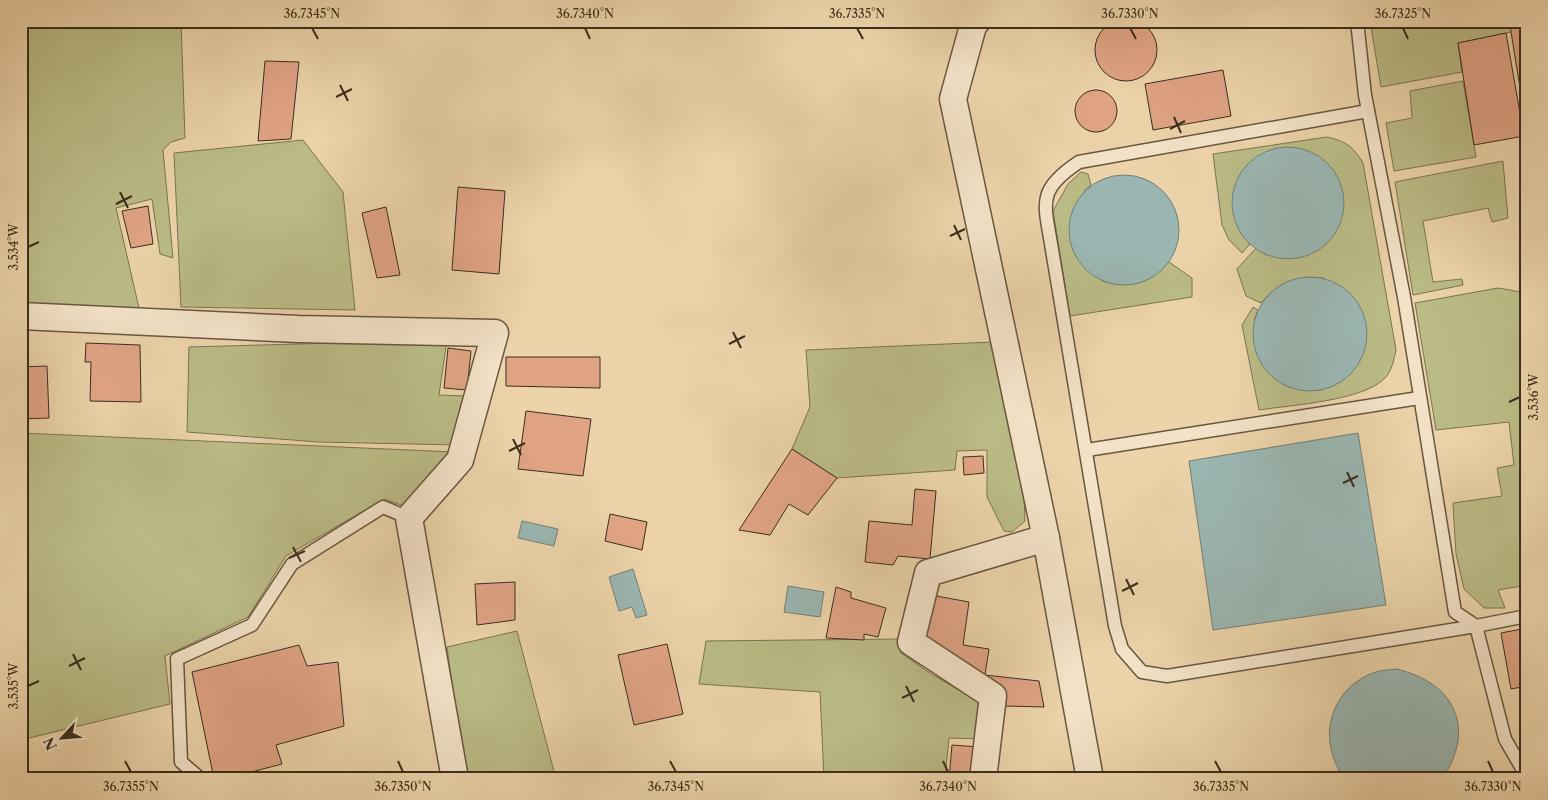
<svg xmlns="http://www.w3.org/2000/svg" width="1548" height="800" viewBox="0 0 1548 800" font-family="'Libre Caslon Text',serif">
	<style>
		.green { fill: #babb86; stroke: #7b7452 }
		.water { fill: #9ab6b1; stroke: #748076 }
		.building { fill: #e0a485; stroke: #3c2e1d }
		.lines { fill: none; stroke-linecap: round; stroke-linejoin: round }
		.lane-casing { stroke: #685740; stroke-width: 15 }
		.street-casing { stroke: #685740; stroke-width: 29 }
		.lane { stroke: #f3e2c7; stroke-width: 12 }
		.street { stroke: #f3e2c7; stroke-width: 26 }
		.ticks { fill: none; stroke: #3c2e1d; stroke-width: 2 }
		.neatline { fill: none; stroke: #3c2e1d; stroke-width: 2 }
		.ticks-label { font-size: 12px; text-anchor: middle; fill: #3c2e1d }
	</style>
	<rect width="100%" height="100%" fill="#ecd3a9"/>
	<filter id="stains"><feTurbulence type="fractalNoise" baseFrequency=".004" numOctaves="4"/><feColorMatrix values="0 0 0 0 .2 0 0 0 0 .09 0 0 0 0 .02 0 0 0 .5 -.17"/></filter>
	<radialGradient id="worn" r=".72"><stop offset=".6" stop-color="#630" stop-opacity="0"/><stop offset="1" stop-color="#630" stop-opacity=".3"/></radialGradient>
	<g class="green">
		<path d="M21 21H181L185 138 171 142 163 150 173 258 160 254 152 199 116 208 139 308 22 305Z"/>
		<path d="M1370 21H1510L1511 32 1458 43 1462 72 1381 87Z"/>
		<path d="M1463 81 1476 157 1394 171 1386 123 1412 118 1410 91Z"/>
		<path d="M1327 137C1345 141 1353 146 1363 163L1396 350C1394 359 1392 371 1385 378 1363 401 1291 405 1259 410L1242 325 1253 307 1258 310 1254 320 1284 385 1303 390H1322L1324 278C1296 275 1279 282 1261 303L1246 296 1237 269 1256 248 1266 255 1238 228 1250 244 1242 253 1229 240 1222 225 1213 154Z"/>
		<path d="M303 140 343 192 355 310 181 307 174 153Z"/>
		<path d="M1503 161 1508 218 1492 222 1488 208 1423 221 1433 282 1462 279 1463 285 1413 295 1395 182Z"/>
		<path d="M1081 172 1088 174 1091 185 1085 190 1102 281C1132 289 1147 284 1169 262L1192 278V297L1070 316 1053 211 1068 184Z"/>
		<path d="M1498 288 1527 293V585L1498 590 1505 608H1484L1464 589 1456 554 1453 503 1502 496 1497 468 1514 465 1509 422 1436 430 1415 303Z"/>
		<path d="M447 340 439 395 467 396 458 445 319 442 187 432 189 347Z"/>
		<path d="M992 342 1024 496 1025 521 1012 532 1004 531 987 497V450L957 451 955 470 837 478 792 449 810 407 806 350Z"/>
		<path d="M21 433 455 452 404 506 384 499 286 556 248 617 165 656 170 704 21 740Z"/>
		<path d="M517 631 556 779H465L447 647Z"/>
		<path d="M897 639 901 653 931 674 980 702V739L949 738 945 779H824L820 692 699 684 706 641Z"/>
	</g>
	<g class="water">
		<circle cx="1288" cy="203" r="56"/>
		<circle cx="1124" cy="230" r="55"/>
		<circle cx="1310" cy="334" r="57"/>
		<path d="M1358 433 1386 605 1213 630 1189 461Z"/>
		<path d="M522 521 558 529 554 546 518 538Z"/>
		<path d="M633 569 647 615 636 618 632 607 619 611 609 577Z"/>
		<path d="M788 586 824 592 820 617 784 612Z"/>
		<path d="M1396 669C1454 682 1477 728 1442 779H1345L1342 773 1335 779H1327L1339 770C1318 733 1333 688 1373 673 1380 670 1389 670 1396 669Z"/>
	</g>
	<g class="building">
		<circle cx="1126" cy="50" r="31"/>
		<path d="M1510 21H1527V131L1511 32Z"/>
		<path d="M1506 33 1524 136 1474 145 1458 43Z"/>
		<path d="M265 61 299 62 291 139 258 141Z"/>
		<path d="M1223 70 1231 116 1153 130 1145 84Z"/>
		<circle cx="1096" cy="111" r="21"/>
		<path d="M458 187 505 191 499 274 452 270Z"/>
		<path d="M148 206 153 244 131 248 122 211Z"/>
		<path d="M386 207 400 275 377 278 362 213Z"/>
		<path d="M86 343 140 345 141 402 90 401 91 362H85Z"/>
		<path d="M448 348 471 351 467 390 444 388Z"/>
		<path d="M506 357H600V388L506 386Z"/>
		<path d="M47 366 49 418 21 419V367Z"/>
		<path d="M526 411 591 419 583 476 518 469Z"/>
		<path d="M792 449 837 478 808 515 789 504 770 535 739 530Z"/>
		<path d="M983 456 984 473 964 475 963 457Z"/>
		<path d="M915 489 936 491 930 559 898 556 893 565 865 562 869 521 912 525Z"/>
		<path d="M610 514 647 522 642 550 605 541Z"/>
		<path d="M515 582V620L477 625 475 584Z"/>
		<path d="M836 587 851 592V598L886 608 878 637 864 634V640L826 638Z"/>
		<path d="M931 595 969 602 963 645 989 649 985 675 920 635Z"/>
		<path d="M1527 628V686L1511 689 1501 633Z"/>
		<path d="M667 644 683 714 634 725 618 655Z"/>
		<path d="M299 645 307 666 338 662 344 726 276 745 282 764 225 779H214L192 672Z"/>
		<path d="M985 675 1039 681 1044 707 1005 706Z"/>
		<path d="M952 745 979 747 975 779H949Z"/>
	</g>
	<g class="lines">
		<g class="lane-casing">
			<g id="lane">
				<path d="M1357 21 1365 95 1404 297 1455 612 1476 626 1527 616"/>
				<path d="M1368 111 1079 162C1035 191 1045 204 1052 250L1115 626 1122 649 1142 672 1167 676 1476 626 1505 739 1527 777"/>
				<path d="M1087 450 1419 398"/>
				<path d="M201 779 181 762 177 659 252 625 292 564 383 507 409 518"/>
			</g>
		</g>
		<g class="street-casing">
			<g id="street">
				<path d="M977 21 973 26 953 99 1046 538 1090 779"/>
				<path d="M21 316 298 329 495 333 460 460 409 518 455 779"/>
				<path d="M983 779 993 696 911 642 928 573 1046 538"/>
			</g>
		</g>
		<use href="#lane" class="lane"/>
		<use href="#street" class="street"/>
	</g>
	<path class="ticks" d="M312 28 318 39M585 28 590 39M857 28 863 39M1130 28 1136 39M1403 28 1408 39M340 85 348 101M336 97 352 89M1174 117 1181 133M1170 129 1185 121M120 192 128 208M116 204 132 196M954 225 961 240M950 236 965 229M28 247 39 242M733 332 741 348M729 344 745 336M1509 402 1520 397M513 439 521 455M509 451 525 443M1347 472 1354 487M1343 483 1358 476M293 547 301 562M289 558 305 551M1126 579 1134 595M1122 591 1138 583M73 654 81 670M69 666 85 658M28 686 39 681M906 686 914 702M902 698 918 690M125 761 131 772M398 761 403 772M670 761 676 772M943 761 948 772M1215 761 1221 772M1488 761 1493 772"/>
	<rect width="1548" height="800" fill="none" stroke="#ecd3a9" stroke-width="55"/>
	<g transform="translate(62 738) rotate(244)" stroke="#f3e2c7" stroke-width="4" paint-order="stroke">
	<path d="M0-4L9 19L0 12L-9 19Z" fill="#3c2e1d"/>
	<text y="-8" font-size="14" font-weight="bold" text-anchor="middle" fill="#3c2e1d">N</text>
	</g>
	<rect x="28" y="28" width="1492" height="744" class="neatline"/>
	<g class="ticks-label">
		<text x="312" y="18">36.7345°N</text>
		<text x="585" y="18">36.7340°N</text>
		<text x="857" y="18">36.7335°N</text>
		<text x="1130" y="18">36.7330°N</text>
		<text x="1403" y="18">36.7325°N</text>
		<text transform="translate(14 247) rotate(-90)" y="4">3.534°W</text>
		<text transform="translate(1534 397) rotate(-90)" y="4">3.536°W</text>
		<text transform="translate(14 686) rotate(-90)" y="4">3.535°W</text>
		<text x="131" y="791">36.7355°N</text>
		<text x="403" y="791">36.7350°N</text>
		<text x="676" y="791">36.7345°N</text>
		<text x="948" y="791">36.7340°N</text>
		<text x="1221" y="791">36.7335°N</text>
		<text x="1493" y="791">36.7330°N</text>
	</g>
	<rect width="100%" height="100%" filter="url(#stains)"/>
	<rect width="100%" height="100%" fill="url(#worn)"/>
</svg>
